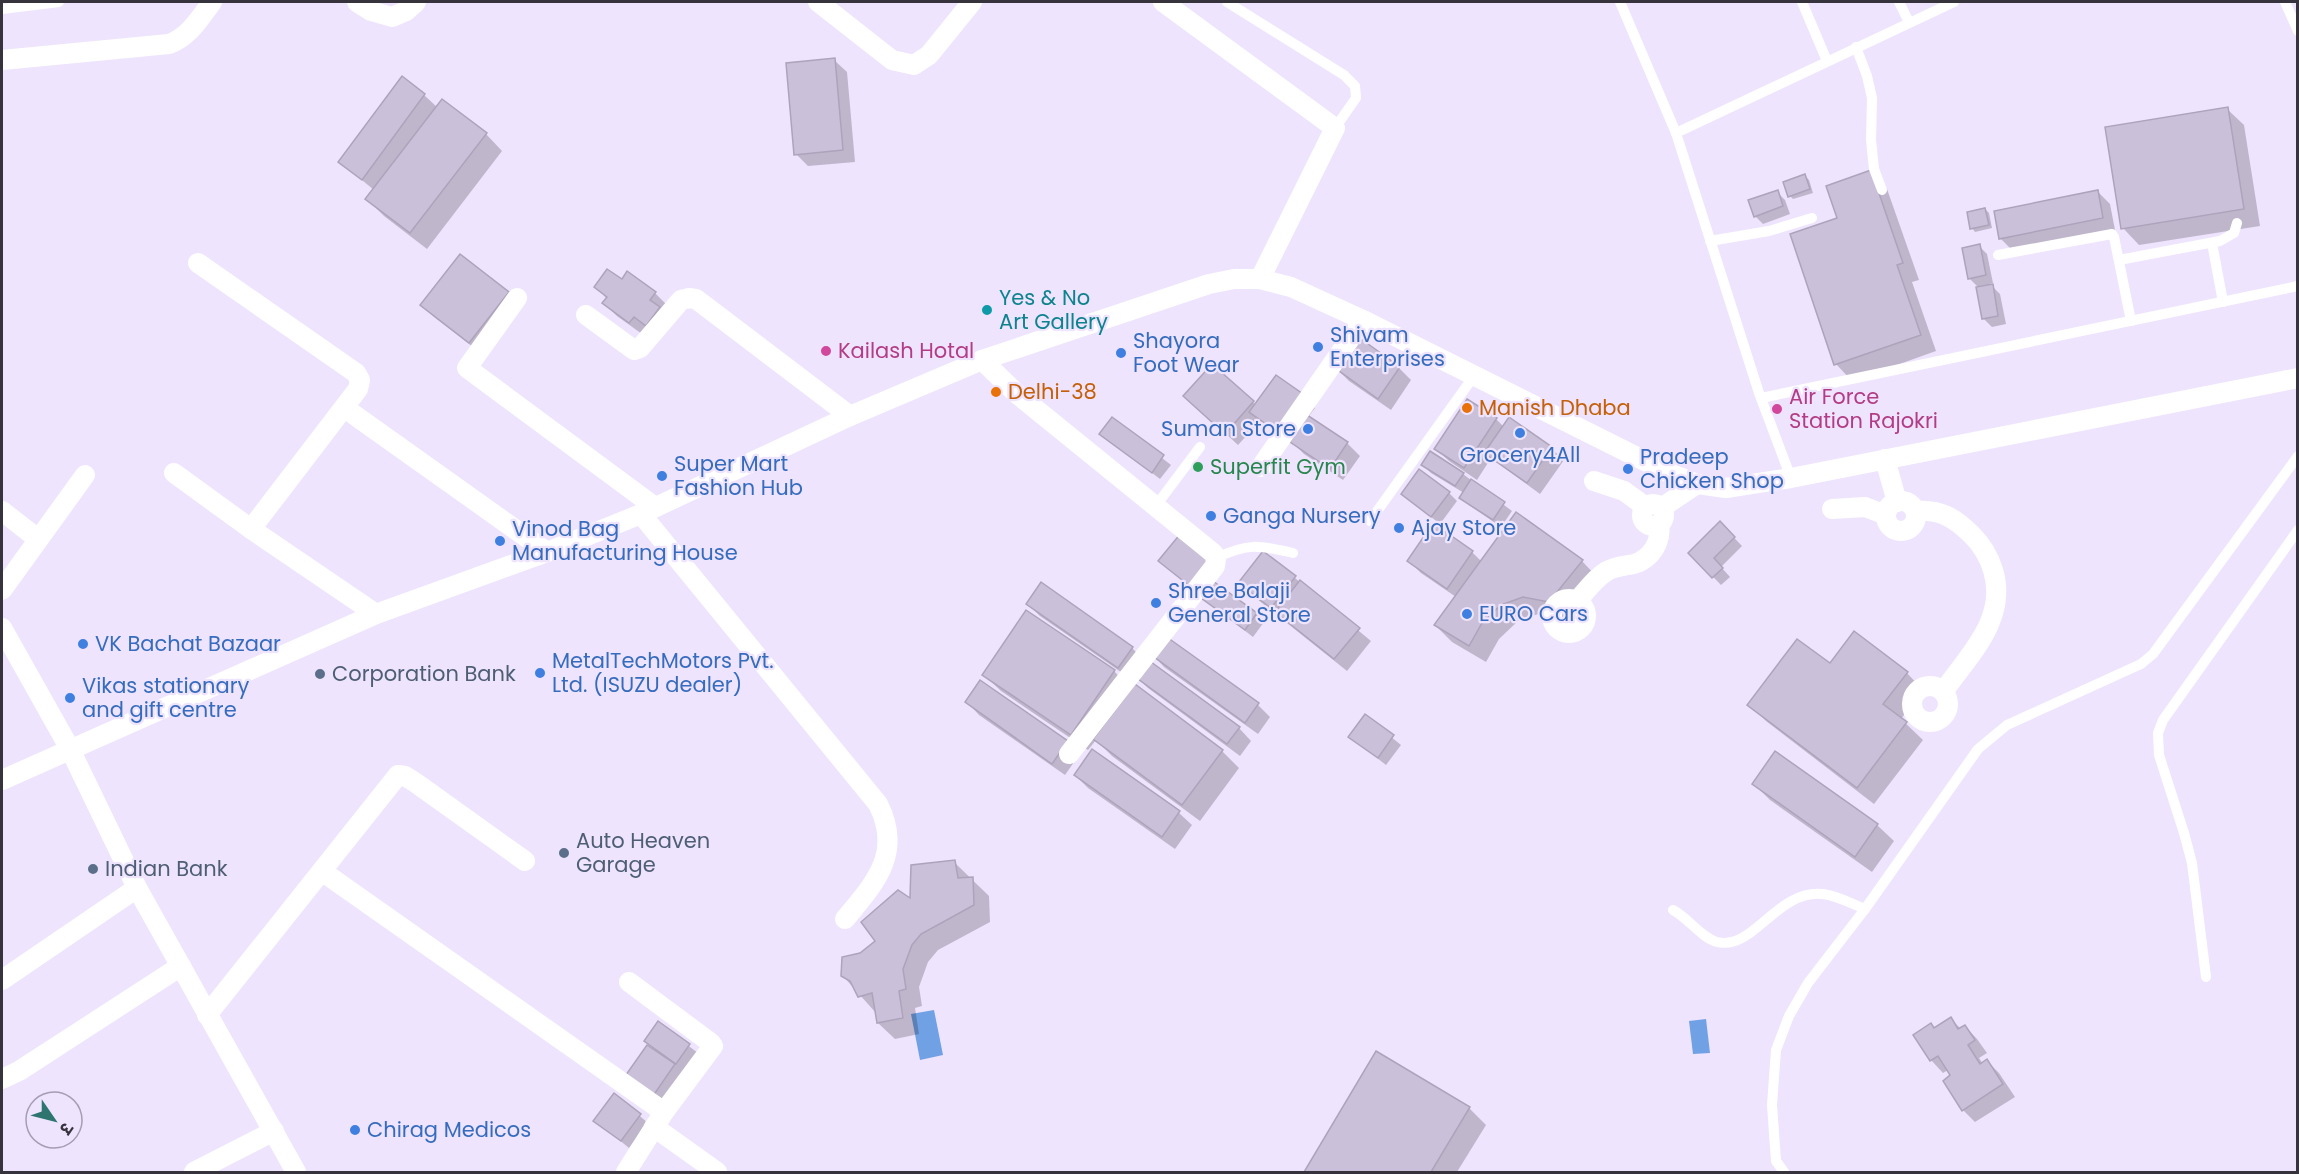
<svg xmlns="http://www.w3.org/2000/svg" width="2299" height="1174" viewBox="0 0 2299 1174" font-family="Poppins,'Noto Sans Devanagari',sans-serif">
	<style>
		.water { fill: #71a1e5 }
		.shadow { fill: #0003 }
		.building { fill: #cbc0d9; stroke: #ada3bb; stroke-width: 1.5 }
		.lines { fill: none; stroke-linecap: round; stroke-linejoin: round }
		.lane { stroke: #fff; stroke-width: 10 }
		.street { stroke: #fff; stroke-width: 20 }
		.culture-dot { fill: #0f9aa8; stroke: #efe4fe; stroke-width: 2 }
		.shop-dot { fill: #3f7fe0; stroke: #efe4fe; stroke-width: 2 }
		.hotel-dot { fill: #d1479c; stroke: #efe4fe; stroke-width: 2 }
		.food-dot { fill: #e8710a; stroke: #efe4fe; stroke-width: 2 }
		.leisure-dot { fill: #2e9e5b; stroke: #efe4fe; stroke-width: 2 }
		.service-dot { fill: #5c6f8a; stroke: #efe4fe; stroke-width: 2 }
		.labels { text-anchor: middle; stroke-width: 4.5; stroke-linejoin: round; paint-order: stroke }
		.culture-label { font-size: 21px; fill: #0d838f; stroke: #efe4fe; text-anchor: start }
		.shop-label { font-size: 21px; fill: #366cbe; stroke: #efe4fe; text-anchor: start }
		.hotel-label { font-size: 21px; fill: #b23c85; stroke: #efe4fe; text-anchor: start }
		.food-label { font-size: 21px; fill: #c56008; stroke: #efe4fe; text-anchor: start }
		.leisure-label { font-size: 21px; fill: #27864d; stroke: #efe4fe; text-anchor: start }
		.service-label { font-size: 21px; fill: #4e5e75; stroke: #efe4fe; text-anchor: start }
	</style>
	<rect width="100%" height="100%" fill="#efe4fe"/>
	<g class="water">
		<path d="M934 1010 943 1055 920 1060 911 1014Z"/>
		<path d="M1706 1019 1710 1053 1693 1054 1689 1021Z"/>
	</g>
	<g class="shadow">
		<path d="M834 60 847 72 855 162 808 166 796 154Z"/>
		<path d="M424 95 438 108 486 134 502 151 427 249 384 216 367 199 374 190 340 162Z"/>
		<path d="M2227 109 2244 125 2260 226 2139 245 2123 228Z"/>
		<path d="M1870 172 1887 189 1919 280 1912 282 1936 351 1852 381 1836 364 1838 219Z"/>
		<path d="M1805 176 1809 180 1813 193 1793 199 1790 196Z"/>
		<path d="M2097 191 2110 204 2115 230 2013 251 2001 239Z"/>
		<path d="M1777 192 1785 200 1790 214 1763 224 1755 216Z"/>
		<path d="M1985 209 1989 213 1992 228 1975 232 1972 228Z"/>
		<path d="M1979 246 1987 254 1993 283 1990 284 2000 294 2006 324 1992 327 1983 318 1978 287 1969 278Z"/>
		<path d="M622 281 655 293 667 305 642 334 617 316 604 303 607 299 596 287Z"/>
		<path d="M508 293 520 305 482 354 434 317 422 304Z"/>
		<path d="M1212 366 1256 405 1302 395 1315 408 1308 417 1347 443 1360 456 1343 480 1304 454 1291 441 1290 443 1264 424 1282 437 1284 435 1263 420V424L1260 421 1238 445 1198 408Z"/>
		<path d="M1336 368H1399L1411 380 1391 410 1349 381Z"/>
		<path d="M1112 419 1171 465 1160 479 1101 434Z"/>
		<path d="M1496 419 1504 427 1551 448 1564 460 1540 494 1491 458 1477 480 1449 461 1436 449Z"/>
		<path d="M1423 465 1463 474 1512 511 1501 527 1469 505 1461 497 1464 493 1431 473Z"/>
		<path d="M1449 493 1457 501 1440 524 1402 494Z"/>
		<path d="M1720 523 1742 546 1721 567 1730 577 1721 585 1690 553Z"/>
		<path d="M1472 552 1482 562 1582 561 1598 578 1566 618 1541 613 1518 621 1499 639 1486 662 1452 642 1435 625 1456 597 1421 573 1409 561Z"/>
		<path d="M1295 578 1371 641 1347 671 1252 595 1240 583Z"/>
		<path d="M1203 598 1256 614 1264 622 1253 637Z"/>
		<path d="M1027 603 1132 648 1146 662 1147 661 1239 728 1251 741 1240 756 1148 688 1134 674 1131 679 1040 616Z"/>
		<path d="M1026 612 1114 671 1132 690 1135 686 1222 751 1239 768 1200 821 1112 756 1096 740 1088 750 1001 691 984 675Z"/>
		<path d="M1152 654 1258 705 1270 717 1258 734 1164 667Z"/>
		<path d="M1830 665 1907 673 1923 690 1901 719 1923 740 1874 804 1766 721 1749 704Z"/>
		<path d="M967 702 1079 755 1065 775 979 715Z"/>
		<path d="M1365 716 1401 745 1386 765 1350 737Z"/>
		<path d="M1092 752 1179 813 1192 825 1175 849 1088 788 1075 775Z"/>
		<path d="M1754 784 1877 825 1894 841 1872 872 1770 800Z"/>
		<path d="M954 862 989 896 990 922 938 950 928 962 919 987 922 1006 915 1008 919 1034 895 1039 878 1023 876 1013 842 975 860 955 877 941 911 901Z"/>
		<path d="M1950 1018 1961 1029 1965 1026 1977 1039 1987 1053 1979 1058 1983 1064 1987 1061 1999 1073 2015 1097 1975 1122 1963 1110 1953 1076 1948 1070 1943 1073 1931 1060 1934 1029Z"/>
		<path d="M658 1023 698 1053 660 1106 633 1087 656 1050 646 1040Z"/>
		<path d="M1377 1053 1469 1108 1486 1125 1457 1172H1306Z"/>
		<path d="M615 1095 648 1123 629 1148 595 1120Z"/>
	</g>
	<g class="building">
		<path d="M835 58 843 150 794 155 786 63Z"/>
		<path d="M402 76 425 94 362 180 338 162Z"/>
		<path d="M442 99 487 133 410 233 365 199Z"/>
		<path d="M2228 107 2244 209 2121 229 2105 127Z"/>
		<path d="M1871 170 1903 263 1897 265 1921 335 1834 365 1790 234 1837 218 1826 186Z"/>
		<path d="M1805 174 1810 189 1788 197 1783 182Z"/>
		<path d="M1778 190 1783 206 1754 217 1748 200Z"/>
		<path d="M2098 190 2103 218 1999 239 1994 211Z"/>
		<path d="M1985 208 1989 225 1970 229 1967 212Z"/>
		<path d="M1980 244 1986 275 1968 279 1962 248Z"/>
		<path d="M460 254 509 292 469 343 420 305Z"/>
		<path d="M607 269 622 279 627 271 656 292 650 300 660 307 646 326 634 317 629 323 602 303 607 297 594 287Z"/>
		<path d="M1993 284 1998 316 1982 319 1976 287Z"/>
		<path d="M1357 336 1400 367 1378 399 1335 368Z"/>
		<path d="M1212 364 1254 401 1225 434 1183 396Z"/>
		<path d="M1276 375 1303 394 1277 432 1249 412Z"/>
		<path d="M1467 399 1497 418 1464 468 1434 449Z"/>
		<path d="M1307 415 1348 442 1330 469 1290 442Z"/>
		<path d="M1112 417 1164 455 1152 473 1099 434Z"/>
		<path d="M1509 417 1552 447 1527 483 1484 453Z"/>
		<path d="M1430 451 1464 473 1455 486 1421 465Z"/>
		<path d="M1419 469 1450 492 1431 517 1401 494Z"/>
		<path d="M1471 479 1505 502 1493 520 1459 498Z"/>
		<path d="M1516 512 1583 560 1549 602 1523 597 1501 605 1482 623 1469 646 1434 625Z"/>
		<path d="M1720 521 1735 537 1714 558 1723 568 1712 578 1688 553Z"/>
		<path d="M1433 523 1473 551 1447 589 1407 561Z"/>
		<path d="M1181 533 1213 560 1191 587 1158 561Z"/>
		<path d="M1263 551 1296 576 1271 608 1238 583Z"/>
		<path d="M1300 580 1360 628 1334 659 1275 612Z"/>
		<path d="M1213 581 1257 613 1245 630 1201 598Z"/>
		<path d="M1041 582 1133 647 1118 668 1026 604Z"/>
		<path d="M1026 610 1115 670 1071 735 982 675Z"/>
		<path d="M1854 631 1908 672 1883 704 1907 722 1857 788 1747 705 1797 639 1830 663Z"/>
		<path d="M1164 635 1259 703 1245 723 1150 654Z"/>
		<path d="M1147 659 1240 727 1227 744 1134 676Z"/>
		<path d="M980 680 1068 741 1052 764 965 702Z"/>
		<path d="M1135 684 1223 750 1182 805 1093 739Z"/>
		<path d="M1365 714 1394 735 1378 758 1348 737Z"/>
		<path d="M1092 749 1180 811 1162 837 1074 775Z"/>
		<path d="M1775 751 1878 824 1855 857 1752 784Z"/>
		<path d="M955 860 958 878 973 877 974 905 921 934 912 945 903 969 906 989 899 991 903 1018 877 1023 872 993 858 997 850 981 841 976 842 957 860 953 875 941 861 922 898 890 910 898 911 865Z"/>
		<path d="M1951 1017 1958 1029 1965 1025 1975 1040 1968 1045 1980 1064 1987 1059 2003 1084 1962 1111 1943 1081 1950 1075 1938 1056 1930 1061 1913 1035 1931 1023 1934 1028Z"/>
		<path d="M658 1021 690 1044 676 1064 644 1041Z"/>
		<path d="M647 1045 675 1064 651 1099 623 1079Z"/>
		<path d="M1376 1051 1470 1107 1431 1172H1304Z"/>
		<path d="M614 1093 641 1114 621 1141 593 1121Z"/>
	</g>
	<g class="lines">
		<g class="lane">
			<path d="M1227 2 1344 75 1355 86 1356 98 1335 128"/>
			<path d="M1620 2 1676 133 1759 393 1791 478"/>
			<path d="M1802 2 1827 61"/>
			<path d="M1899 2 1909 22"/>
			<path d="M2285 2 2298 31"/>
			<path d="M2 9 59 2"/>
			<path d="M1856 47 1867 76 1872 98 1871 140 1874 169 1882 190"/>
			<path d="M1676 133 1954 2"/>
			<path d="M1710 241 1769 231 1812 218"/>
			<path d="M2212 243 2223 302"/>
			<path d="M1998 255 2112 234 2114 237 2131 321"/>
			<path d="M2119 260 2220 241 2234 233 2237 223"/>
			<path d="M1761 398 2298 286"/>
			<path d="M1155 507 1200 447"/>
			<path d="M1370 521 1474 376"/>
			<path d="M1216 558C1248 543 1259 545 1293 553"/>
			<path d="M1673 910C1688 918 1702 938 1717 942 1754 951 1776 890 1822 894 1836 895 1852 904 1865 909"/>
			<path d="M2206 977 2192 863 2184 833 2159 755 2158 733 2163 720 2298 530"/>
			<path d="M1784 1172 1776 1161 1772 1105 1776 1050 1789 1016 1808 983 1865 909 1978 749 2007 725 2141 664 2153 654 2298 456"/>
		</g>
		<g class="street">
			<path d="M357 2 371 11 392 17 406 11 416 2"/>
			<path d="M818 2 892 60 914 65 929 55 972 2"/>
			<path d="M1163 2 1335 128 1260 279"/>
			<path d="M2 60 169 44C189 37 200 18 212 2"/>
			<path d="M198 263 356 373 360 380 358 389 251 529"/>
			<path d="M517 298 467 368 655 507"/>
			<path d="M586 315 634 350 640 348 681 300 689 298 696 299 850 416"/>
			<path d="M982 360 1016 393 1213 553 1216 558 1215 566 1069 754"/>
			<path d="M353 414 547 552"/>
			<path d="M1885 459 1897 502"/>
			<path d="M1261 467 1363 320"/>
			<path d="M174 473 251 529 376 614"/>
			<path d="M1594 481 1624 491 1646 507"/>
			<circle cx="1901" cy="516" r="15"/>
			<circle cx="1653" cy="515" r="11"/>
			<path d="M1661 508 1697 484"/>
			<path d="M1832 509 1865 507 1886 515"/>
			<path d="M2 511 38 539"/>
			<path d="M1916 511C1940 509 1955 518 1972 535 1982 545 1989 557 1993 570 2008 619 1969 655 1943 692"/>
			<path d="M641 514 878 804C903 853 875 883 845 919"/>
			<path d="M2 590 85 475"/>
			<circle cx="1569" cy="616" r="17"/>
			<path d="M1577 601C1586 591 1595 578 1607 571 1615 566 1624 566 1634 564 1651 559 1662 542 1659 524"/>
			<path d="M2 628 70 749 137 888 296 1172"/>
			<circle cx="1930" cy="704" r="18"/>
			<path d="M2 780 376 614 547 552 641 514 850 416 982 360 1209 284 1234 279H1260L1291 287 1363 320 1667 472 1697 484 1726 488 1791 478 2298 378"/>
			<path d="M323 872 664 1112"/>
			<path d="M2 980 137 888"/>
			<path d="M207 1015 398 775 405 776 416 783 525 861"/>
			<path d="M2 1079 19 1071 181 966"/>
			<path d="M654 1127 717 1172"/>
			<path d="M194 1172 274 1131"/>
			<path d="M626 1172 664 1112 713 1046 711 1043 629 982"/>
		</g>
	</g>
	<circle class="culture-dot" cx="987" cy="310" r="6"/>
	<g class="shop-dot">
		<circle cx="1318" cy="347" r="6"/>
		<circle cx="1121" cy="353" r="6"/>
		<circle cx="1308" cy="429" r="6"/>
		<circle cx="1520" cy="433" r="6"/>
		<circle cx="1628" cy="469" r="6"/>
		<circle cx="662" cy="476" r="6"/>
		<circle cx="1211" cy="516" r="6"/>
		<circle cx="1399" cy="528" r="6"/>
		<circle cx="500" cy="541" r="6"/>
		<circle cx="1156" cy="603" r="6"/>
		<circle cx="1467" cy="614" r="6"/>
		<circle cx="83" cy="644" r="6"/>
		<circle cx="540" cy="673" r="6"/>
		<circle cx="70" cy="698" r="6"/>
		<circle cx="355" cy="1130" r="6"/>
	</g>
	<g class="hotel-dot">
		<circle cx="826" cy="351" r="6"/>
		<circle cx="1777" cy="409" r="6"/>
	</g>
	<g class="food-dot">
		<circle cx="996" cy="392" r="6"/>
		<circle cx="1467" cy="408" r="6"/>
	</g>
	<circle class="leisure-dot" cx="1198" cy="467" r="6"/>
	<g class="service-dot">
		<circle cx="320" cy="674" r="6"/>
		<circle cx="564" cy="853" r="6"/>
		<circle cx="93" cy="869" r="6"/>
	</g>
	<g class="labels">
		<g class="culture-label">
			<text x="999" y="305">Yes &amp; No<tspan x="999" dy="24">Art Gallery</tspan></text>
		</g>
		<g class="shop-label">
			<text x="1330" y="342">Shivam<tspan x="1330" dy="24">Enterprises</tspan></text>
			<text x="1133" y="348">Shayora<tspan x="1133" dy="24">Foot Wear</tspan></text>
			<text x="1296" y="436" text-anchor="end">Suman Store</text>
			<text x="1520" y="462" text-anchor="middle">Grocery4All</text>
			<text x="1640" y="464">Pradeep<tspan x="1640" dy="24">Chicken Shop</tspan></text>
			<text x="674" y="471">Super Mart<tspan x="674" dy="24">Fashion Hub</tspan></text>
			<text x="1223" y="523">Ganga Nursery</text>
			<text x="1411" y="535">Ajay Store</text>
			<text x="512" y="536">Vinod Bag<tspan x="512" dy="24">Manufacturing House</tspan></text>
			<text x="1168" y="598">Shree Balaji<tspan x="1168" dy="24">General Store</tspan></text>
			<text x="1479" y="621">EURO Cars</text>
			<text x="95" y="651">VK Bachat Bazaar</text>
			<text x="552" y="668">MetalTechMotors Pvt.<tspan x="552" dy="24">Ltd. (ISUZU dealer)</tspan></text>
			<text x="82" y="693">Vikas stationary<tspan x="82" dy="24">and gift centre</tspan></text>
			<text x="367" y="1137">Chirag Medicos</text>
		</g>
		<g class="hotel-label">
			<text x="838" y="358">Kailash Hotal</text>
			<text x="1789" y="404">Air Force<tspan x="1789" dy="24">Station Rajokri</tspan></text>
		</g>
		<g class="food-label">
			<text x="1008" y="399">Delhi-38</text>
			<text x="1479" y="415">Manish Dhaba</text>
		</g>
		<g class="leisure-label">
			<text x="1210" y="474">Superfit Gym</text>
		</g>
		<g class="service-label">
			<text x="332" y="681">Corporation Bank</text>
			<text x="576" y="848">Auto Heaven<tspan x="576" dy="24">Garage</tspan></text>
			<text x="105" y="876">Indian Bank</text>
		</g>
	</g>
	<rect width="2299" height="1174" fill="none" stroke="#37333d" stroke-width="6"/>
	<g transform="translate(54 1120) rotate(125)"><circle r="28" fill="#efe4fe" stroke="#a59db1" stroke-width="1.5"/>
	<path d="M0-4.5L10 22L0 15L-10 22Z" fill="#2d756e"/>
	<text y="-9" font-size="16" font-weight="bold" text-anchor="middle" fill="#37333d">उ</text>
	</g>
</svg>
